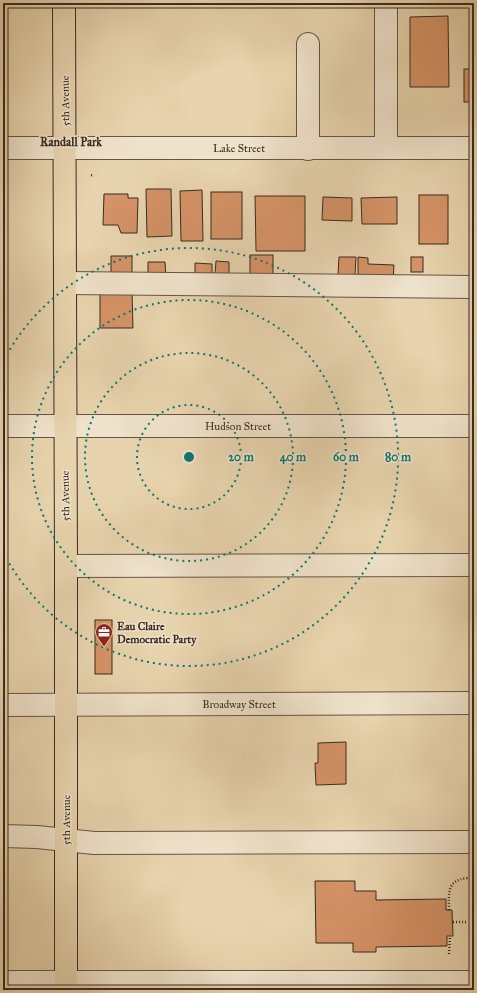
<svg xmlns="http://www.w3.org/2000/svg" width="477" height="993" viewBox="0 0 477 993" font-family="'IM FELL Great Primer',serif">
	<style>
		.building { fill: #d59367; stroke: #392b22 }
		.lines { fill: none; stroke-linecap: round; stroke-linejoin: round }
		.minor-casing { stroke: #645545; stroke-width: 24 }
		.major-casing { stroke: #392b22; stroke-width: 24 }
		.path { stroke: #392b22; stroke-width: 2.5; stroke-dasharray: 1 2; stroke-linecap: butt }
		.minor { stroke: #efe2ca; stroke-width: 22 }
		.major { stroke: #e7d3ad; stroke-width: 22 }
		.ring { fill: none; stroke: #0f766e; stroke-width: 2; stroke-dasharray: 2 4 }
		.labels { text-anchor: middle; stroke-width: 3; stroke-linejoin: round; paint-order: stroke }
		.street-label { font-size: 11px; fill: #392b22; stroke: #efe2ca }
		.poi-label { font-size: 11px; font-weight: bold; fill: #392b22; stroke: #efe2ca; text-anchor: start }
		.neighbourhood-label { font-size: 12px; font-weight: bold; fill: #392b22; stroke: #efe2ca }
		.centre { fill: #0f766e; stroke: #efe2ca; stroke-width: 2 }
		.ring-label { font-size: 12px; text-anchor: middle; font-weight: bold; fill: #0f766e; stroke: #efe2ca; stroke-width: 3; stroke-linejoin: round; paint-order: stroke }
	</style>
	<rect width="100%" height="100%" fill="#e7d3ad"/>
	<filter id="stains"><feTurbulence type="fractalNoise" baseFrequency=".005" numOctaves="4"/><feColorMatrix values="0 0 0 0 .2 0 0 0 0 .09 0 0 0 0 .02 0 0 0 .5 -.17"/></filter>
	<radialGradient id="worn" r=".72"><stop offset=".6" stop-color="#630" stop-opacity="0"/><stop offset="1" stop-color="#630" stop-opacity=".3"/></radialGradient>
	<g class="building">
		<path d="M448 16 449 87H410V17Z"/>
		<rect x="464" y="69" width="10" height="33"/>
		<path d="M146 189H171L172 236 147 237Z"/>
		<path d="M202 190 203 241H181L180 191Z"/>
		<rect x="211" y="192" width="31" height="47"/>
		<path d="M104 194H128V198H138L137 233H121L118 225H103Z"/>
		<rect x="419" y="195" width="29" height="49"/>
		<path d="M255 196H305V251H256Z"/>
		<path d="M323 197 352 198V221L322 220Z"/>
		<path d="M397 197V224H362L361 198Z"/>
		<rect x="250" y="255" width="23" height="23"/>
		<path d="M111 256H132V274L111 275Z"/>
		<path d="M339 257H356L355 275H338Z"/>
		<path d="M358 257 368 258V264L394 265 393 282 358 276Z"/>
		<rect x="411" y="257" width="12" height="15"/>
		<path d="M216 261 229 262V274H215Z"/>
		<path d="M148 262H165L166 278 148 279Z"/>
		<path d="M195 263 212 264V279H195Z"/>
		<path d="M100 292H132L133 328H100Z"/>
		<rect x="95" y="620" width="17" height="54"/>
		<path d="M346 742V784L316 785 315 763H318V743Z"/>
		<path d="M315 881H355V891H376V900L446 899V910H452L453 936H447V946L376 947V952H353V943H316Z"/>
	</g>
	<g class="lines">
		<g class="minor-casing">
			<g id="minor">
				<path d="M386 3V148"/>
				<path d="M3 148H474"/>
				<path d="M308 149V44"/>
				<path d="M65 283 474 287"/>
				<path d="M3 426H474"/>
				<path d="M66 566 474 565"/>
				<path d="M3 705 474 703"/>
				<path d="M3 836 37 837 94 843 474 842"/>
				<path d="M3 982H474"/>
			</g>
		</g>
		<g class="major-casing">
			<path id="major" d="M64 3 66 566V990"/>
		</g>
		<g class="path">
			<path d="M91 175 94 176"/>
			<path d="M449 910C449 893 446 880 468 878"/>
			<path d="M453 922H467"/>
			<path d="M449 954 450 936"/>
		</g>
		<use href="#minor" class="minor"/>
		<use href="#major" class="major"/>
	</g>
	<g class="ring">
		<circle cx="189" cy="457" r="52"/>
		<circle cx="189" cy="457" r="104"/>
		<circle cx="189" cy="457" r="157"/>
		<path d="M4 360A209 209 0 1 1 4 554"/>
	</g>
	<defs>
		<g id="office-pin" transform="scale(0.9)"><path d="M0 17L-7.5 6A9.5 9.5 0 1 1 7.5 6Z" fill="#8f2418" stroke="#efe2ca"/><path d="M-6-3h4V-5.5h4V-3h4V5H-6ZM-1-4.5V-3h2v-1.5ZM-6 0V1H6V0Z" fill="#fff"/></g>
	</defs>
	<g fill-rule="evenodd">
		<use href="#office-pin" x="104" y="632"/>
	</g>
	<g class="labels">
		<g class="street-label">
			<text transform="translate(65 101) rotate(-91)" y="4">5th Avenue</text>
			<text x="239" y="152">Lake Street</text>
			<text x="238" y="430">Hudson Street</text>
			<text transform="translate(65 496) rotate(-91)" y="4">5th Avenue</text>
			<text x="239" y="708">Broadway Street</text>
			<text transform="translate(66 820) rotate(-90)" y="4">5th Avenue</text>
		</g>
		<g class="poi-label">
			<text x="117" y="630">Eau Claire<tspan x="117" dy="13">Democratic Party</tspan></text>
		</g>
		<g class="neighbourhood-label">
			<text x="71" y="146">Randall Park</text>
		</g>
	</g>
	<circle cx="189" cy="457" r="6" class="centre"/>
	<g class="ring-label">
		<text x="241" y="461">20 m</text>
		<text x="293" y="461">40 m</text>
		<text x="346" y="461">60 m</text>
		<text x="398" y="461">80 m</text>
	</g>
	<rect width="477" height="993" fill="none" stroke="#e7d3ad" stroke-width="16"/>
	<rect x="4" y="4" width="469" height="985" fill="none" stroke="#392b22" stroke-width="2"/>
	<rect x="8" y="8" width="461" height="977" fill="none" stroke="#392b22"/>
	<rect width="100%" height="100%" filter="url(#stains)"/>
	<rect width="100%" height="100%" fill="url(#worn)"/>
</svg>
